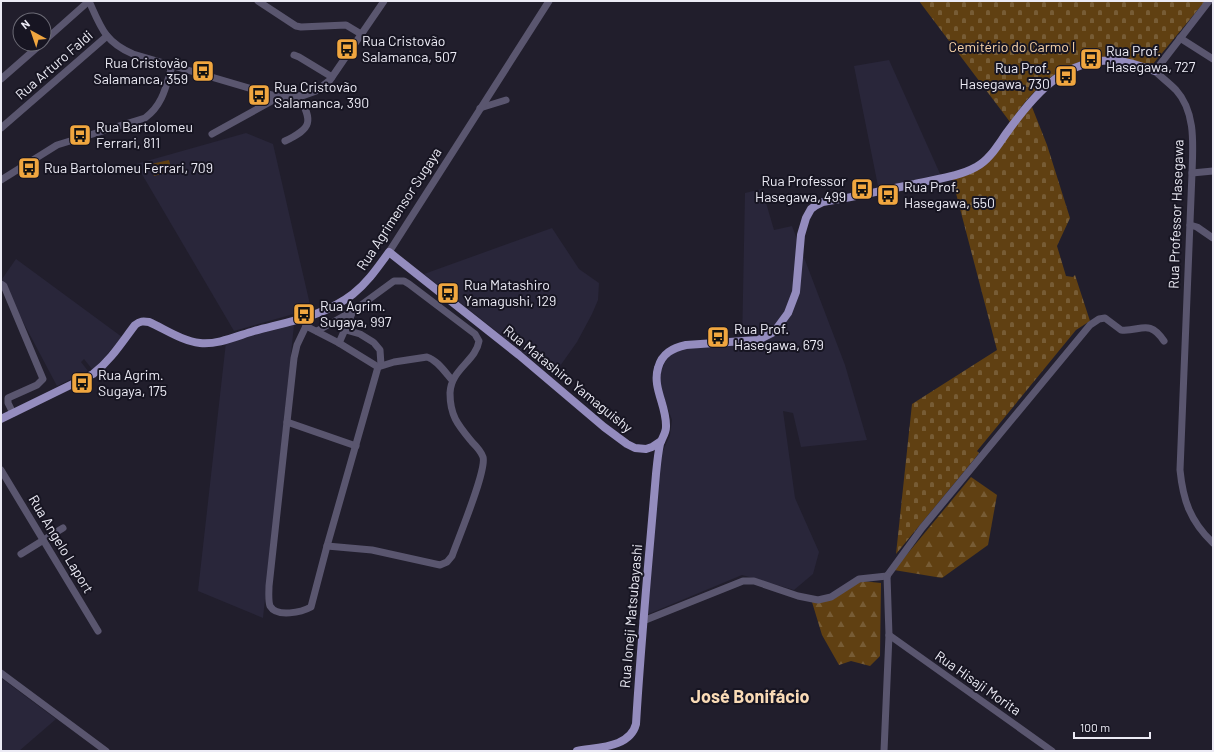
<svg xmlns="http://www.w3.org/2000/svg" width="1214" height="752" viewBox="0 0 1214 752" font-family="Barlow,sans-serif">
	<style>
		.built { fill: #29263a }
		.grass { fill: #604012 }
		.forest { fill: url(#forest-firs) }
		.cemetery { fill: url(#cemetery-stones) }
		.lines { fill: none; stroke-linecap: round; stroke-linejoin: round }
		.minor { stroke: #5a566f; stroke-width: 7 }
		.major { stroke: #948cbe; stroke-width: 8 }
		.labels { text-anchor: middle; stroke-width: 4; stroke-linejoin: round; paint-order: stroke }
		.poi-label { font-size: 14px; fill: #ecebf5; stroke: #171522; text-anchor: start }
		.park-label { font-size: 14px; fill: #f9d4a9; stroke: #171522 }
		.street-label { font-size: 14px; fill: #ecebf5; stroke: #171522 }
		.district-label { font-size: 18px; font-weight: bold; fill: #fadbb6; stroke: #171522 }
	</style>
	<defs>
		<pattern id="forest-firs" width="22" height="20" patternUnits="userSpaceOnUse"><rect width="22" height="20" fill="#604012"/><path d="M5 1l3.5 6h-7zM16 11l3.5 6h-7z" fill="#775c35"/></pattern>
		<pattern id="cemetery-stones" width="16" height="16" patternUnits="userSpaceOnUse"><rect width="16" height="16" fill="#604012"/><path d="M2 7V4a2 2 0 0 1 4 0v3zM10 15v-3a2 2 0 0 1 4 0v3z" fill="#775c35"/></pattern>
	</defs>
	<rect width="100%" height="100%" fill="#211e2c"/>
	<g class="built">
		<path d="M889 60 941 176 879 191 854 66Z"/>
		<path d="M246 133 273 144 311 309 234 331 136 164Z"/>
		<path d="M762 189 774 230 792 226 845 365 867 440 801 447 793 413 783 411 795 498 819 552 813 574 794 590 742 575 646 615 661 455 670 435 672 420 661 390 660 380 661 372 665 362 671 354 682 349 742 345 745 193Z"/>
		<path d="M552 228 579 269 599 283 598 300 592 314 577 342 553 376 424 274Z"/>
		<path d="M16 259 122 337 96 367 92 369 84 359 81 362 88 371 57 386 21 318 2 279Z"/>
		<path d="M294 325 263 618 198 591 226 342Z"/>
		<path d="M1 678 56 719 19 751H1Z"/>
	</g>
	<path class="grass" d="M169 160 172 171 154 176 151 164Z"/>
	<g class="forest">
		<path d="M971 477 997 495 988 545 942 578 894 570Z"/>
		<path d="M862 581 881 583 880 656 870 666 851 661 839 665 822 635 812 602Z"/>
	</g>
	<g class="cemetery">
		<path d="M919 1H1205L1153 64C1142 65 1126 58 1114 57 1085 55 1055 70 1035 91 1026 100 1018 111 1010 122Z"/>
		<path d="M1032 107 1047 145 1070 218 1057 246 1066 276 1073 277 1075 275 1090 321 1076 330 977 451 979 453 976 457 896 554 912 404 997 350 952 178 969 172Z"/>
	</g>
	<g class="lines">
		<g class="minor">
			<path d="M89 1C101 28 105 42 133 54L279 97H294L305 95 316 91 330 80 384 1"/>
			<path d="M258 1 296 26 301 27 346 25 361 34"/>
			<path d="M1209 1 1155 71C1161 77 1169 83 1176 90 1196 112 1193 145 1192 173L1180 470C1183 500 1190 521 1213 543"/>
			<path d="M1180 38 1213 59"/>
			<path d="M44 41 89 1"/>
			<path d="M294 55 299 57 332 77"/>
			<path d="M1 79 41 44"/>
			<path d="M480 108 506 100"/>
			<path d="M1 128 107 36"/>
			<path d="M212 134 279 97"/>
			<path d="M285 141C312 128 313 122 299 96"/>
			<path d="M1192 173 1213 171"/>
			<path d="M1 180 57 145 145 118C163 105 166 86 172 66"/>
			<path d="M1190 225 1197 227 1213 238"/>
			<path d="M389 252 549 1"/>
			<path d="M1 284 4 286 43 379 37 385 8 398V403L13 413"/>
			<path d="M305 323 306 326 339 343 378 367 327 546 311 607C302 612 277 618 270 606 268 600 269 592 269 586L294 358 297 345 306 326"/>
			<path d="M346 330 360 334 373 342"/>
			<path d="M317 331 353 311 394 281H404L409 284 475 334 479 341C476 361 451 369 450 393 450 416 458 425 472 442 476 446 481 451 483 457 487 470 458 539 452 556L447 562 440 565 372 550 327 546"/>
			<path d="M339 343 353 311"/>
			<path d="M375 344 380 350 381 365"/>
			<path d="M378 367 394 362 427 357C437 360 445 372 452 380"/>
			<path d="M287 422 356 446"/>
			<path d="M1 470 98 631"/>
			<path d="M21 554 63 528"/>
			<path d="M887 576 922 528 1090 325 1099 319 1105 318 1121 330C1140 332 1149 318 1164 341"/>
			<path d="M643 621 743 581H754L798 596 818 600 831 597 859 579 887 576"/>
			<path d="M889 635 1052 751"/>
			<path d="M1 673 106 751"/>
			<path d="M884 751 889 635 887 576"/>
		</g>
		<g class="major">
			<path d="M1 419 93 374C111 360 122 342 135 325 140 321 143 321 149 322 165 329 182 341 200 343 217 345 237 336 254 331 287 322 325 316 353 294 368 282 378 267 389 252L519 355 604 427 627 444 635 448 646 449 652 447 661 441"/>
			<path d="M577 751C597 747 630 748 636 724 641 640 649 557 656 474 657 464 658 453 660 444 662 438 666 433 666 427 667 406 652 388 658 368 662 353 673 348 686 345L758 340 774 332 788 313 796 292 801 235 806 218 811 209 815 206 823 202C854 197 884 190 915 184 935 179 958 177 976 167 990 160 999 143 1008 131 1036 92 1067 56 1120 61 1132 63 1143 67 1155 71"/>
		</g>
	</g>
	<defs>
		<g id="bus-square" transform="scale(1.15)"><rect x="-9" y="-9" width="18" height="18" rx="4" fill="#f0a63f" stroke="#171522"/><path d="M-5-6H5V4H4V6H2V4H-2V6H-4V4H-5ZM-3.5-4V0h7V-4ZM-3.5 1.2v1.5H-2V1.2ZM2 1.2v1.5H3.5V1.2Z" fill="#111"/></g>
	</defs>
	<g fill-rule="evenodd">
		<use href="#bus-square" x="347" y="49"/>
		<use href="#bus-square" x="1091" y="59"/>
		<use href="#bus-square" x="203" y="71"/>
		<use href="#bus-square" x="1066" y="76"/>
		<use href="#bus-square" x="259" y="95"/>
		<use href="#bus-square" x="80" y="135"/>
		<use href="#bus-square" x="29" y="168"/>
		<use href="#bus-square" x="862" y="189"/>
		<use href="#bus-square" x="888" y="195"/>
		<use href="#bus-square" x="448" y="293"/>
		<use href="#bus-square" x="304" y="314"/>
		<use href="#bus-square" x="718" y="337"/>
		<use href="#bus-square" x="82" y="383"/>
	</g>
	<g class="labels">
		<g class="poi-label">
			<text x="362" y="46">Rua Cristovão<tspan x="362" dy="16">Salamanca, 507</tspan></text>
			<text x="1106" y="56">Rua Prof.<tspan x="1106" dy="16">Hasegawa, 727</tspan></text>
			<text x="188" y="68" text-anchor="end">Rua Cristovão<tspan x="188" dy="16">Salamanca, 359</tspan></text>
			<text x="1050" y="73" text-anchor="end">Rua Prof.<tspan x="1050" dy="16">Hasegawa, 730</tspan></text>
			<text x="274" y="92">Rua Cristovão<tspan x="274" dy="16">Salamanca, 390</tspan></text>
			<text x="96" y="132">Rua Bartolomeu<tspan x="96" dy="16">Ferrari, 811</tspan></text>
			<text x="44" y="173">Rua Bartolomeu Ferrari, 709</text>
			<text x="846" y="186" text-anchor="end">Rua Professor<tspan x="846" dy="16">Hasegawa, 499</tspan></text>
			<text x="904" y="192">Rua Prof.<tspan x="904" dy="16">Hasegawa, 550</tspan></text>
			<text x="464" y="290">Rua Matashiro<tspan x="464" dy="16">Yamagushi, 129</tspan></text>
			<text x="320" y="311">Rua Agrim.<tspan x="320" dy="16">Sugaya, 997</tspan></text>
			<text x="734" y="334">Rua Prof.<tspan x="734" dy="16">Hasegawa, 679</tspan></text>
			<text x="98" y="380">Rua Agrim.<tspan x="98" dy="16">Sugaya, 175</tspan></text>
		</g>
		<g class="park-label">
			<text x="1012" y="52">Cemitério do Carmo I</text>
		</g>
		<g class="street-label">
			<text transform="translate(54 65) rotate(-41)" y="5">Rua Arturo Faldi</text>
			<text transform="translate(399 209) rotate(-57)" y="5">Rua Agrimensor Sugaya</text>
			<text transform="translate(1176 214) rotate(-88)" y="5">Rua Professor Hasegawa</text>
			<text transform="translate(568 379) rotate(39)" y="5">Rua Matashiro Yamaguishy</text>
			<text transform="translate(61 544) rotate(59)" y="5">Rua Angelo Laport</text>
			<text transform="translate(631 616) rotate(-85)" y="5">Rua Ioneji Matsubayashi</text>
			<text transform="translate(978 683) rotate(35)" y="5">Rua Hisaji Morita</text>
		</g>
		<g class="district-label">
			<text x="750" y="703">José Bonifácio</text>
		</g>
	</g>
	<rect width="1214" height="752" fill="none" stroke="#ecebf5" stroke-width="4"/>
	<g transform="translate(32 32) rotate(320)"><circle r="19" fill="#171522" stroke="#6c6b76"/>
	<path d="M0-3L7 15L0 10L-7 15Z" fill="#f0a63f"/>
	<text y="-6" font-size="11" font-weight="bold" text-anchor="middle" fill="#ecebf5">N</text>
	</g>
	<path d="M1074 732v6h76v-6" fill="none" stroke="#ecebf5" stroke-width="2"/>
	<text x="1080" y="732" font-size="12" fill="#ecebf5" stroke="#171522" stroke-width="3" paint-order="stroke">100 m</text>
</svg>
